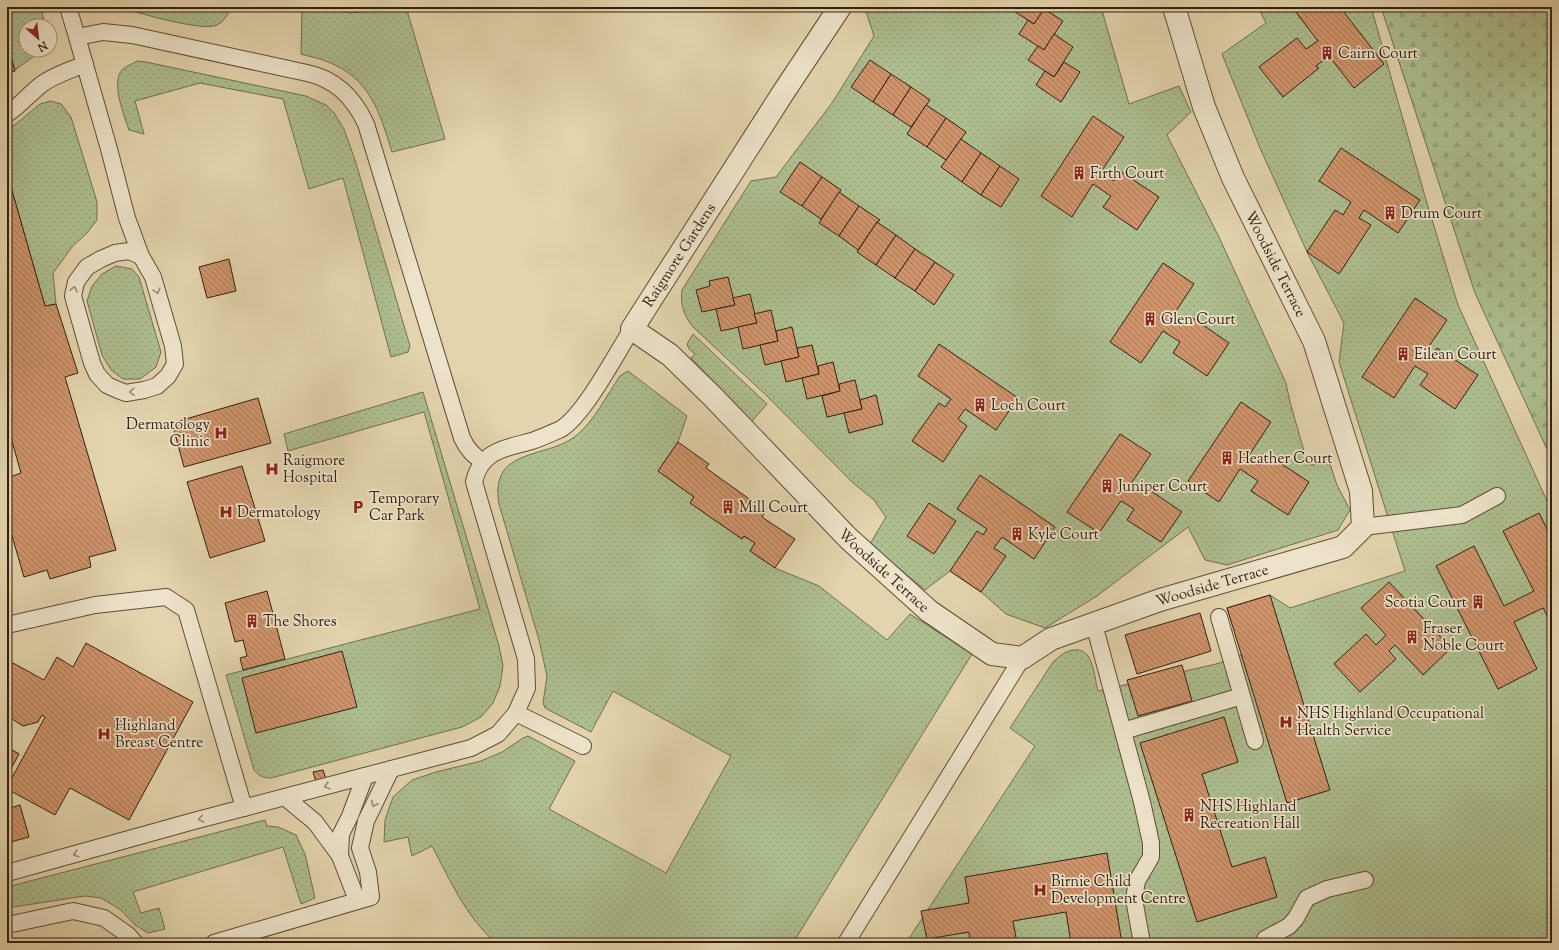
<svg xmlns="http://www.w3.org/2000/svg" width="1559" height="950" viewBox="0 0 1559 950" font-family="'Sorts Mill Goudy',serif">
	<style>
		.grass { fill: url(#grass-dots); stroke: #706f50 }
		.forest { fill: url(#forest-firs); stroke: #706f50 }
		.building { fill: url(#building-back-hatch); stroke: #322010 }
		.lines { fill: none; stroke-linecap: round; stroke-linejoin: round }
		.lane-casing { stroke: #5e4d37; stroke-width: 18 }
		.street-casing { stroke: #5e4d37; stroke-width: 24 }
		.lane { stroke: #ede3ca; stroke-width: 16 }
		.street { stroke: #ede3ca; stroke-width: 22 }
		.oneway { stroke: #998b76 }
		.labels { text-anchor: middle; stroke-width: 3.5; stroke-linejoin: round; paint-order: stroke }
		.poi-label { font-size: 15px; fill: #322010; stroke: #ede3ca; text-anchor: start }
		.street-label { font-size: 15px; fill: #322010; stroke: #ede3ca }
	</style>
	<defs>
		<pattern id="grass-dots" width="8" height="8" patternUnits="userSpaceOnUse"><rect width="8" height="8" fill="#adbe8f"/><path d="M2 2h.1M6 6h.1" fill="none" stroke="#95a37a" stroke-width="1.8" stroke-linecap="round"/></pattern>
		<pattern id="forest-firs" width="22" height="20" patternUnits="userSpaceOnUse"><rect width="22" height="20" fill="#adbe8f"/><path d="M5 1l3.5 6h-7zM16 11l3.5 6h-7z" fill="#95a37a"/></pattern>
		<pattern id="building-back-hatch" width="6" height="6" patternUnits="userSpaceOnUse"><rect width="6" height="6" fill="#cf946c"/><path d="M-1 5l2 2M0 0l6 6M5-1l2 2" fill="none" stroke="#a97857"/></pattern>
	</defs>
	<rect width="100%" height="100%" fill="#e3d4ad"/>
	<filter id="stains"><feTurbulence type="fractalNoise" baseFrequency=".005" numOctaves="4"/><feColorMatrix values="0 0 0 0 .2 0 0 0 0 .09 0 0 0 0 .02 0 0 0 .5 -.17"/></filter>
	<radialGradient id="worn" r=".72"><stop offset=".6" stop-color="#630" stop-opacity="0"/><stop offset="1" stop-color="#630" stop-opacity=".3"/></radialGradient>
	<g class="grass">
		<path d="M7 7H40L46 26H26V50H39L37 54 15 70 7 44Z"/>
		<path d="M118 7H227L228 14C225 18 222 23 217 25 202 32 136 12 118 7Z"/>
		<path d="M302 7H322L350 13 372 11 386 7H406L445 139 392 152C380 113 370 78 328 62 320 58 310 57 301 54Z"/>
		<path d="M869 7H1101L1129 104 1179 86 1191 112 1167 135 1219 237 1286 383 1290 402 1308 465 1330 464 1337 485 1350 510 1338 530 1227 565 1205 560 1188 527 1097 596 1045 628 1006 614 981 592 950 571 925 590 870 544 886 517 874 500 852 482 768 397 693 327C684 316 680 304 682 290L751 181 776 177 832 103 874 36 866 11Z"/>
		<path d="M1258 7H1371L1426 200 1458 305 1552 512V943H906L1035 746 1010 728 1053 662C1060 656 1066 650 1075 650 1094 648 1094 678 1098 691L1216 664 1242 655 1227 608 1270 595 1290 608 1405 571 1339 362 1344 323 1307 252 1260 148 1222 54 1266 23Z"/>
		<path d="M137 61 146 62 306 96 326 105 334 113 344 129 355 160 410 346 408 352 391 357 343 178 309 189 283 99 200 83 135 101 144 134 129 130C124 115 110 81 123 69 127 66 132 64 137 61Z"/>
		<path d="M51 101 61 104 71 117 97 202V220L87 233 72 247 53 273 56 304 45 306 7 173V129L16 124 40 104Z"/>
		<path d="M116 266 132 269 139 277 161 352 156 367 140 379H123L111 370 102 355 87 301 92 286 102 274Z"/>
		<path d="M693 334 767 404 752 421 691 358 695 354 689 349 687 344Z"/>
		<path d="M628 371 687 416 678 442 658 471 694 497 690 503 742 539 744 536 755 543 750 551 775 568 819 586 887 640 910 614 972 654 793 943H496C466 917 450 880 432 846L412 856 408 837 384 842 385 820 393 797 412 780 436 772 481 761 502 752 523 738 528 736 575 761 549 809 666 873 731 756 613 691 591 732 545 708 543 703 547 676 539 640 499 504C489 446 547 460 577 435 594 421 607 395 620 376Z"/>
		<path d="M423 392 499 646 503 666 500 686 493 703 481 717 462 727 271 778C263 778 259 776 254 770L226 675 480 609 424 412 288 451 284 434Z"/>
		<path d="M265 820 267 826 278 827 296 835 305 854 315 898 301 904 283 847 133 892 141 913 159 908 165 929 148 933 135 925 121 910 101 898 85 896 7 908V887Z"/>
	</g>
	<path class="forest" d="M1381 7H1552V460L1475 293Z"/>
	<g class="building">
		<path d="M1010 7H1046L1034 24 1009 8Z"/>
		<path d="M1292 7H1340L1384 64 1354 88 1329 56 1316 66 1319 68 1283 97 1259 67 1297 38 1306 49 1318 41Z"/>
		<path d="M1044 9 1063 21 1044 50 1019 34 1028 20 1034 24Z"/>
		<path d="M1054 34 1073 47 1054 77 1028 60 1038 46 1044 50Z"/>
		<path d="M7 44 15 71 7 73Z"/>
		<path d="M870 60 891 74 873 102 851 87Z"/>
		<path d="M1064 62 1080 72 1061 102 1036 85 1045 71 1054 77Z"/>
		<path d="M891 74 911 87 893 115 873 102Z"/>
		<path d="M911 87 930 100 911 127 893 115Z"/>
		<path d="M926 105 946 118 927 147 907 134Z"/>
		<path d="M1093 116 1124 137 1101 172 1114 181 1120 171 1159 197 1137 230 1103 207 1111 196 1093 184 1072 217 1041 196Z"/>
		<path d="M946 118 966 132 946 160 927 147Z"/>
		<path d="M961 139 981 153 962 182 941 167Z"/>
		<path d="M1341 148 1420 200 1398 233 1364 210 1359 218 1371 225 1339 274 1307 252 1335 210 1343 215 1351 202 1319 181Z"/>
		<path d="M981 153 1000 166 981 195 962 182Z"/>
		<path d="M800 162 822 177 802 206 780 192Z"/>
		<path d="M1000 166 1019 179 1001 207 981 195Z"/>
		<path d="M7 173 45 306 56 304 78 373 65 377 116 550 89 557 91 567 50 579 47 570 24 577 7 519V478L21 473 7 424Z"/>
		<path d="M822 177 841 190 821 219 802 206Z"/>
		<path d="M839 192 859 206 839 236 819 223Z"/>
		<path d="M859 206 880 220 877 222 858 250 839 236Z"/>
		<path d="M877 222 896 235 876 265 857 252Z"/>
		<path d="M896 235 915 249 895 278 876 265Z"/>
		<path d="M915 249 935 262 915 291 895 278Z"/>
		<path d="M229 259 236 291 207 298 199 267Z"/>
		<path d="M935 262 954 275 934 305 915 291Z"/>
		<path d="M1163 263 1194 284 1172 317 1184 325 1190 316 1229 343 1207 376 1173 353 1180 342 1163 331 1141 363 1110 342Z"/>
		<path d="M728 277 735 305 702 312 696 290 710 286 709 281Z"/>
		<path d="M750 294 757 323 721 331 716 309 735 305 733 298Z"/>
		<path d="M1415 298 1447 320 1425 352 1431 356 1437 348 1478 375 1455 409 1420 385 1428 374 1415 366 1394 398 1362 377Z"/>
		<path d="M771 310 778 341 743 349 738 327 757 323 754 314Z"/>
		<path d="M792 327 799 357 765 365 760 345 778 341 776 331Z"/>
		<path d="M939 344 1018 398 996 430 965 409 958 419 967 426 943 462 912 441 939 403 945 407 951 399 918 376Z"/>
		<path d="M812 345 819 374 786 382 781 361 799 357 797 348Z"/>
		<path d="M833 362 840 391 807 399 802 378 819 374 818 366Z"/>
		<path d="M855 380 862 409 827 417 822 396 840 391 839 384Z"/>
		<path d="M876 395 883 424 849 433 844 413 862 409 860 400Z"/>
		<path d="M258 398 271 443 184 467 172 423Z"/>
		<path d="M1241 402 1271 422 1248 457 1260 465 1268 455 1309 482 1288 515 1251 491 1258 481 1240 469 1219 502 1188 481Z"/>
		<path d="M1120 434 1151 454 1128 488 1136 493 1141 484 1182 512 1161 542 1127 520 1134 509 1121 501 1099 533 1067 512Z"/>
		<path d="M678 442 709 464 706 468 766 511 762 517 795 539 775 568 750 551 755 543 744 536 742 539 690 503 694 497 658 471Z"/>
		<path d="M242 466 265 541 210 558 187 482Z"/>
		<path d="M980 475 1055 527 1034 559 1002 537 994 548 1006 556 981 592 950 571 977 531 983 535 987 529 957 509Z"/>
		<path d="M929 503 956 521 934 554 907 536Z"/>
		<path d="M1539 513 1552 539V625L1543 608 1514 622 1537 669 1498 689 1436 566 1474 546 1504 606 1534 591 1503 531Z"/>
		<path d="M1389 582 1451 648 1423 675 1395 645 1389 651 1396 659 1360 692 1334 664 1366 634 1376 645 1386 635 1361 608Z"/>
		<path d="M267 591 285 659 243 670 240 658 247 656 243 640 235 642 225 603Z"/>
		<path d="M1270 595 1330 790 1287 803 1227 608Z"/>
		<path d="M1200 613 1211 651 1137 674 1125 635Z"/>
		<path d="M86 643 193 702 129 820 70 788 55 815 7 789V787L45 717 42 715 38 722 23 726 9 717 7 720V673L13 663 44 680 57 657 73 667Z"/>
		<path d="M342 651 357 707 256 733 242 678Z"/>
		<path d="M1182 665 1192 701 1138 716 1127 680Z"/>
		<path d="M1224 717 1238 762 1202 774 1232 867 1265 857 1277 897 1197 922 1140 743Z"/>
		<path d="M7 747 19 754 7 776Z"/>
		<path d="M323 770 326 779 316 782 313 772Z"/>
		<path d="M20 805 29 837 7 843V809Z"/>
		<path d="M1107 853 1122 943H1071L1066 912 1013 921 1017 943H970L969 932 927 939 921 911 969 903 965 877Z"/>
	</g>
	<g class="lines">
		<g class="lane-casing">
			<g id="lane">
				<path d="M68 7 77 37 103 32 132 35 307 73C336 79 354 98 366 124L462 438C467 449 473 455 483 462"/>
				<path d="M77 37 109 149 127 218 141 256 153 277 173 346 175 364 168 376 157 386 144 390 126 393 118 390 107 385 97 374 92 363 73 296 76 282 87 267 101 259 115 253 129 251 141 256"/>
				<path d="M7 114C20 106 30 93 42 84 54 75 71 70 85 64"/>
				<path d="M1363 527 1462 515 1497 496"/>
				<path d="M1219 617 1255 741"/>
				<path d="M1094 624 1142 802 1151 843V857L1137 881 1134 899 1142 943"/>
				<path d="M7 625 95 605 166 597 186 610 244 808"/>
				<path d="M516 713 583 746"/>
				<path d="M1123 731 1242 696"/>
				<path d="M286 798 315 822 340 856 357 900"/>
				<path d="M340 856 341 834 350 816 365 776"/>
				<path d="M7 873 190 822 471 748 498 734 516 713 527 688 526 659 474 482C481 450 506 448 532 441 541 438 552 433 561 429 585 414 616 354 632 329"/>
				<path d="M7 925 73 911 104 918 128 935 135 943"/>
				<path d="M1265 939 1289 926 1296 918 1307 898 1327 889 1365 880"/>
				<path d="M214 943 371 897 368 872 360 848 366 821 391 769"/>
				<path d="M846 943 1022 658"/>
			</g>
		</g>
		<g class="street-casing">
			<g id="street">
				<path id="s1" d="M840 7 781 96 632 329 670 355 713 397 848 538 929 611 992 654 1022 658 1051 639 1160 600 1343 547 1363 527 1361 491 1314 341 1233 178 1204 107 1174 7"/>
			</g>
		</g>
		<use href="#lane" class="lane"/>
		<use href="#street" class="street"/>
	</g>
	<defs><path id="oneway-chevron" d="M-2-3.5L2.5 0L-2 3.5" fill="none" stroke-width="1.6" stroke-linecap="round" stroke-linejoin="round"/></defs>
	<g class="oneway">
		<use href="#oneway-chevron" transform="translate(74 289) rotate(-78)"/>
		<use href="#oneway-chevron" transform="translate(157 291) rotate(74)"/>
		<use href="#oneway-chevron" transform="translate(132 392) rotate(176)"/>
		<use href="#oneway-chevron" transform="translate(327 786) rotate(165)"/>
		<use href="#oneway-chevron" transform="translate(374 804) rotate(116)"/>
		<use href="#oneway-chevron" transform="translate(201 819) rotate(166)"/>
		<use href="#oneway-chevron" transform="translate(76 854) rotate(165)"/>
	</g>
	<defs>
		<g id="building-bare" transform="scale(1.08)"><path d="M-4-6H4V6H1V3H-1V6H-4ZM-2.5-4.3h1.7v1.8h-1.7ZM.8-4.3h1.7v1.8H.8ZM-2.5-1h1.7V.8h-1.7ZM.8-1h1.7V.8H.8Z" fill="#8f2418" stroke="#ede3ca" stroke-width="2.5" paint-order="stroke"/></g>
		<g id="hospital-bare" transform="scale(1.08)"><path d="M-5-5h3v3.5h4V-5h3V5h-3V1.5h-4V5h-3Z" fill="#8f2418" stroke="#ede3ca" stroke-width="2.5" paint-order="stroke"/></g>
		<g id="parking-bare" transform="scale(1.08)"><path d="M-3.5-5.5H1a3.5 3.5 0 0 1 0 7H-1V5.5H-3.5ZM-1-3.4V-.6H.8a1.4 1.4 0 0 0 0-2.8Z" fill="#8f2418" stroke="#ede3ca" stroke-width="2.5" paint-order="stroke"/></g>
	</defs>
	<g fill-rule="evenodd">
		<use href="#building-bare" x="1327" y="53"/>
		<use href="#building-bare" x="1079" y="173"/>
		<use href="#building-bare" x="1390" y="213"/>
		<use href="#building-bare" x="1150" y="319"/>
		<use href="#building-bare" x="1403" y="354"/>
		<use href="#building-bare" x="980" y="405"/>
		<use href="#hospital-bare" x="221" y="433"/>
		<use href="#building-bare" x="1227" y="458"/>
		<use href="#hospital-bare" x="272" y="469"/>
		<use href="#building-bare" x="1107" y="486"/>
		<use href="#parking-bare" x="358" y="507"/>
		<use href="#building-bare" x="728" y="507"/>
		<use href="#hospital-bare" x="226" y="512"/>
		<use href="#building-bare" x="1017" y="534"/>
		<use href="#building-bare" x="1478" y="602"/>
		<use href="#building-bare" x="252" y="621"/>
		<use href="#building-bare" x="1412" y="637"/>
		<use href="#hospital-bare" x="1286" y="722"/>
		<use href="#hospital-bare" x="104" y="734"/>
		<use href="#building-bare" x="1189" y="815"/>
		<use href="#hospital-bare" x="1040" y="890"/>
	</g>
	<g class="labels">
		<g class="poi-label">
			<text x="1338" y="58">Cairn Court</text>
			<text x="1090" y="178">Firth Court</text>
			<text x="1401" y="218">Drum Court</text>
			<text x="1161" y="324">Glen Court</text>
			<text x="1414" y="359">Eilean Court</text>
			<text x="991" y="410">Loch Court</text>
			<text x="210" y="429" text-anchor="end">Dermatology<tspan x="210" dy="17">Clinic</tspan></text>
			<text x="1238" y="463">Heather Court</text>
			<text x="283" y="465">Raigmore<tspan x="283" dy="17">Hospital</tspan></text>
			<text x="1118" y="491">Juniper Court</text>
			<text x="369" y="503">Temporary<tspan x="369" dy="17">Car Park</tspan></text>
			<text x="739" y="512">Mill Court</text>
			<text x="237" y="517">Dermatology</text>
			<text x="1028" y="539">Kyle Court</text>
			<text x="1467" y="607" text-anchor="end">Scotia Court</text>
			<text x="263" y="626">The Shores</text>
			<text x="1423" y="633">Fraser<tspan x="1423" dy="17">Noble Court</tspan></text>
			<text x="1297" y="718">NHS Highland Occupational<tspan x="1297" dy="17">Health Service</tspan></text>
			<text x="115" y="730">Highland<tspan x="115" dy="17">Breast Centre</tspan></text>
			<text x="1200" y="811">NHS Highland<tspan x="1200" dy="17">Recreation Hall</tspan></text>
			<text x="1051" y="886">Birnie Child<tspan x="1051" dy="17">Development Centre</tspan></text>
		</g>
		<g class="street-label">
			<text transform="translate(679 255) rotate(-57)" y="5">Raigmore Gardens</text>
			<text transform="translate(1276 264) rotate(63)" y="5">Woodside Terrace</text>
			<text dy="5" stroke="none"><textPath href="#s1" startOffset="733">Woodside Terrace</textPath></text>
			<text dy="5" stroke="none"><textPath href="#s1" startOffset="1105">Woodside Terrace</textPath></text>
		</g>
	</g>
	<rect width="1559" height="950" fill="none" stroke="#e3d4ad" stroke-width="24"/>
	<rect x="8" y="8" width="1543" height="934" fill="none" stroke="#322010" stroke-width="2"/>
	<rect x="12" y="12" width="1535" height="926" fill="none" stroke="#322010"/>
	<g transform="translate(38 38) rotate(152)"><circle r="19" fill="#ede3ca" stroke="#a29580"/>
	<path d="M0-3L7 15L0 10L-7 15Z" fill="#8f2418"/>
	<text y="-6" font-size="11" font-weight="bold" text-anchor="middle" fill="#322010">N</text>
	</g>
	<rect width="100%" height="100%" filter="url(#stains)"/>
	<rect width="100%" height="100%" fill="url(#worn)"/>
</svg>
